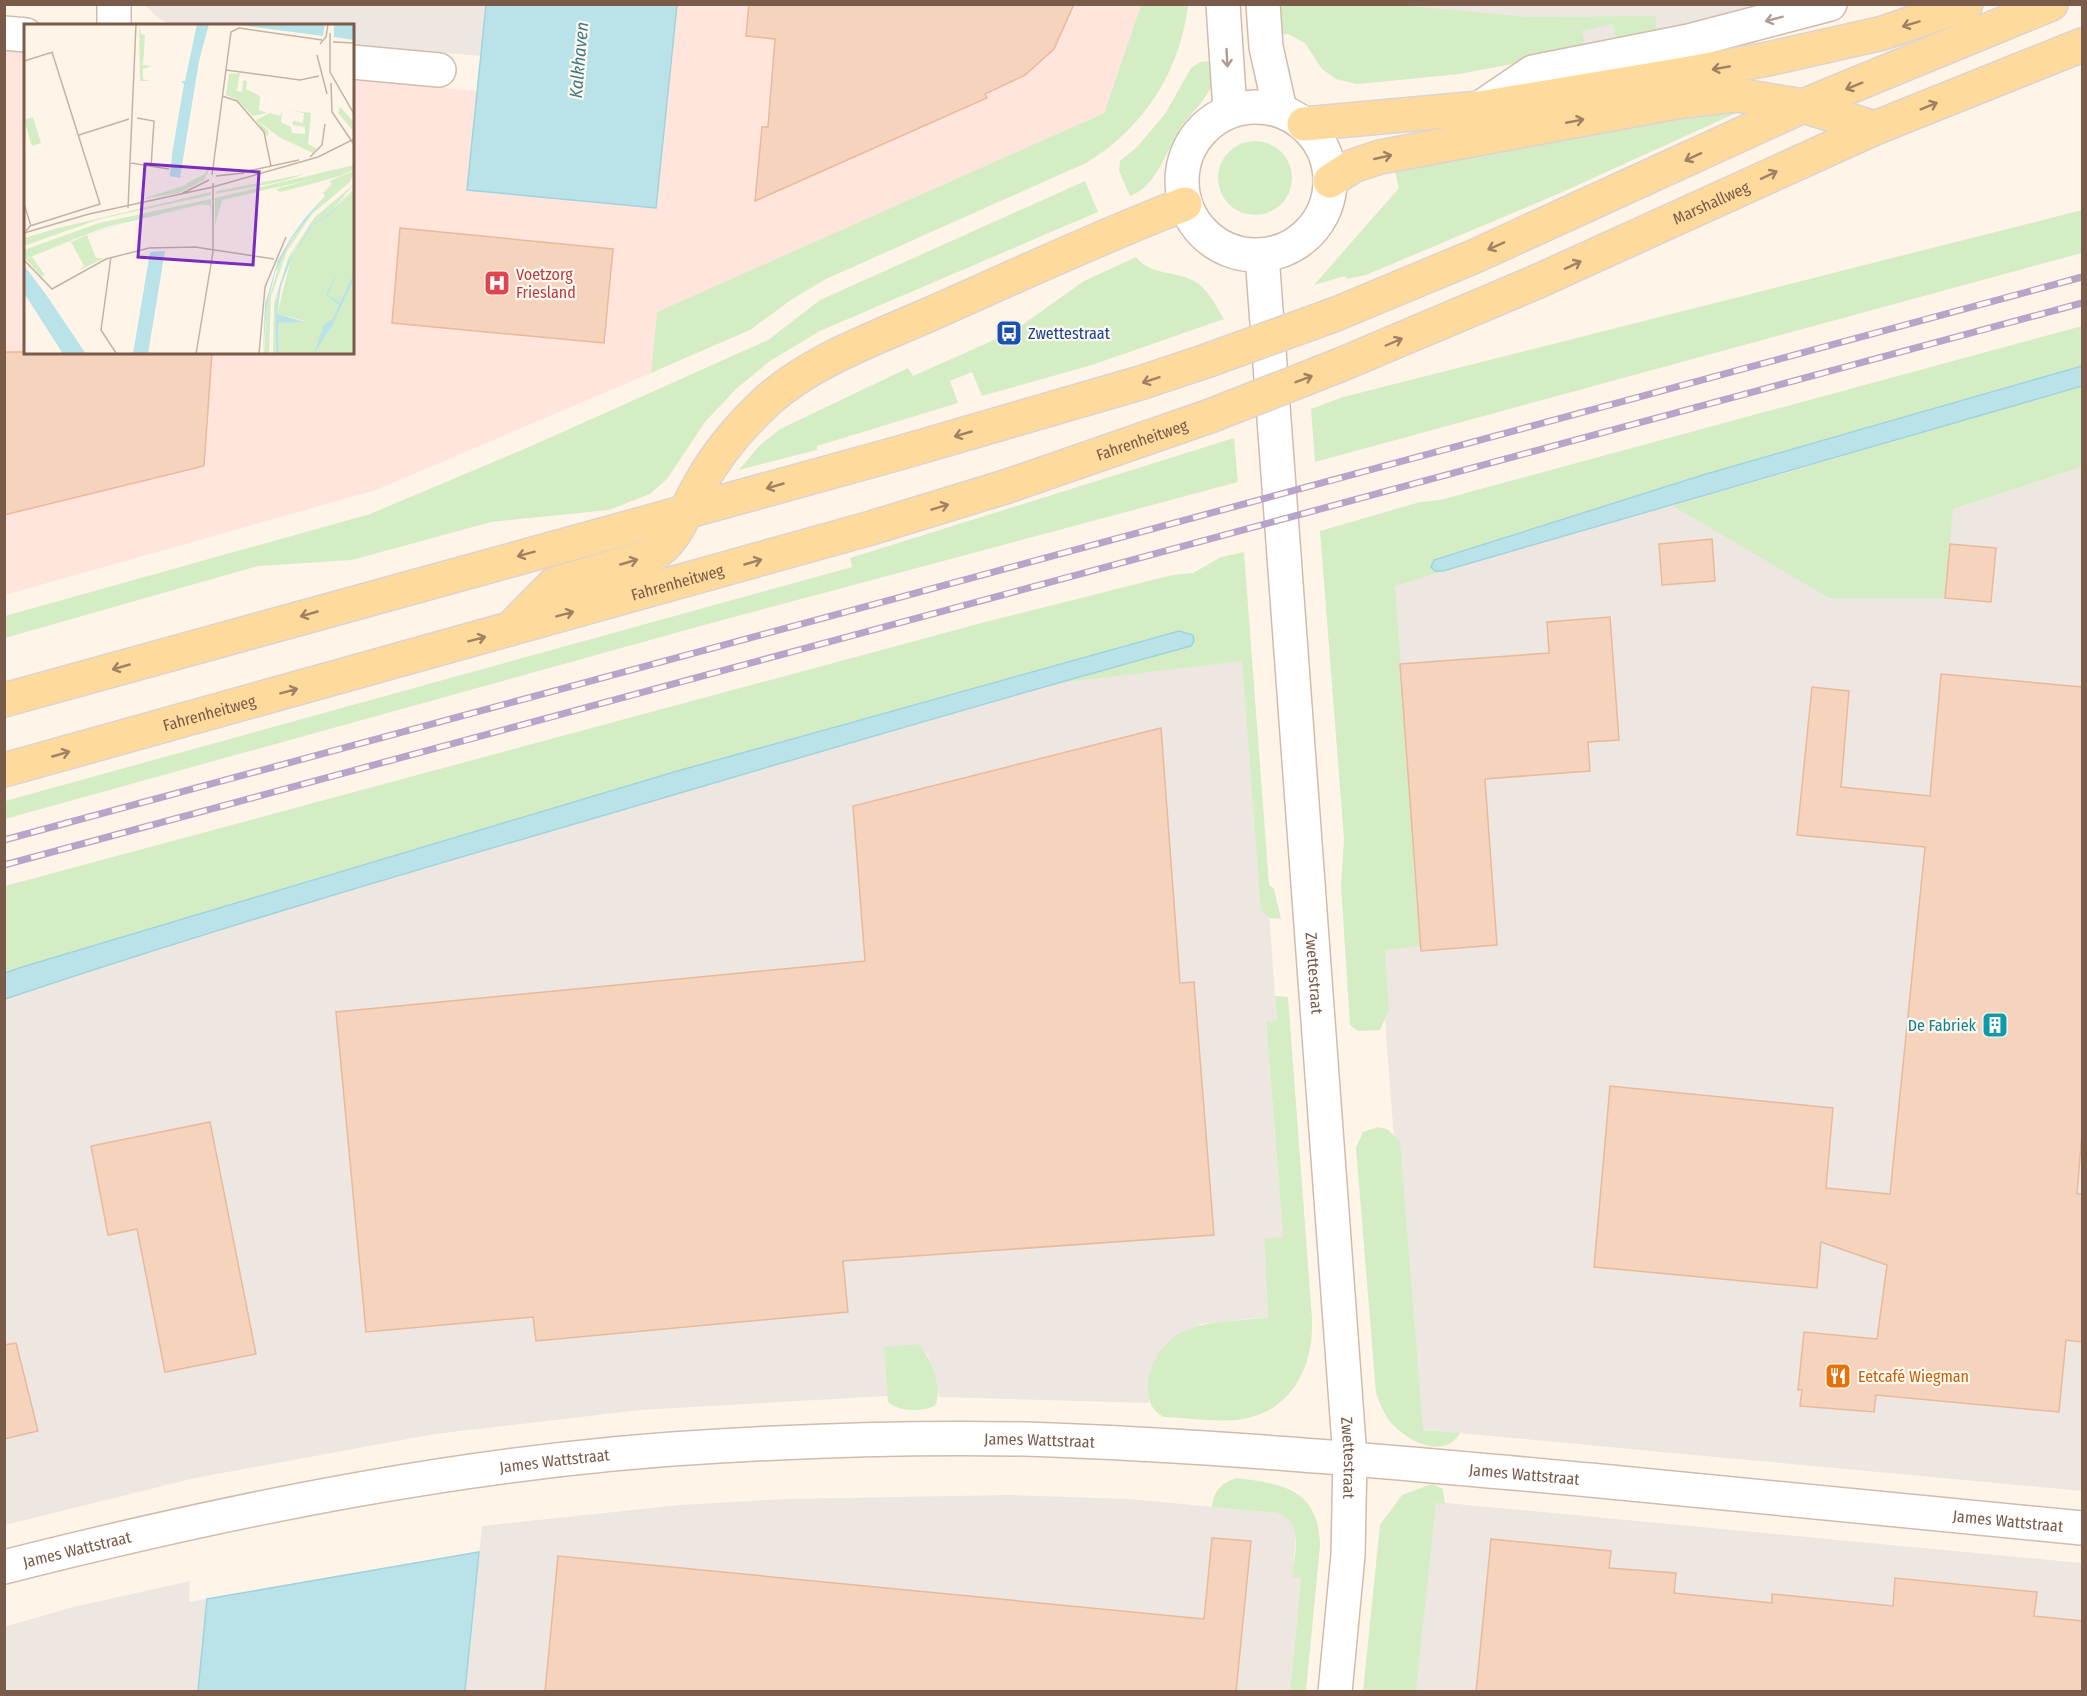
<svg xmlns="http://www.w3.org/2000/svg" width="2087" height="1696" viewBox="0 0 2087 1696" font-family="'Fira Sans Condensed',sans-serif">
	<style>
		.commercial { fill: #ffe5db }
		.industrial { fill: #eee7e1 }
		.green { fill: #d5edc4 }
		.water { fill: #bae3e9; stroke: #a0d3dc; stroke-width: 1.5 }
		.building { fill: #f5d3bd; stroke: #e9b99c; stroke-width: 1.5 }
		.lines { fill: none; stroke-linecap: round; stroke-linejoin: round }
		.minor-casing { stroke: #d1bcac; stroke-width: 36 }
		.major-casing { stroke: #dcd4d0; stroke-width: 36 }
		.minor { stroke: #fff; stroke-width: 33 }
		.major { stroke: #ffda9d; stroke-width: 33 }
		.rail-casing { stroke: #b8a4c9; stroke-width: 7 }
		.rail { stroke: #fff9ef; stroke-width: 4.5; stroke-dasharray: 14; stroke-linecap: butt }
		.major-bridge-casing { stroke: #dcd4d0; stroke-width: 36; stroke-linecap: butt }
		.major-bridge { stroke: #ffda9d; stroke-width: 33 }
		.oneway { stroke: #af9c92 }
		.oneway2 { stroke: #a28062 }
		.labels { text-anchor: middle; stroke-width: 4.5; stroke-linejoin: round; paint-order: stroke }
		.street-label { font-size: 16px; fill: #7a5a49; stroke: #fff9ef }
		.health-label { font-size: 16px; fill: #be3a42; stroke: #fff9ef; text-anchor: start }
		.transit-label { font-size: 16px; fill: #164399; stroke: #fff9ef; text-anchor: start }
		.culture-label { font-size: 16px; fill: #0d838f; stroke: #fff9ef; text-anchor: end }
		.food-label { font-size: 16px; fill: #c56008; stroke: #fff9ef; text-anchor: start }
		.water-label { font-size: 18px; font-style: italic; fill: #3e7b87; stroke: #fff9ef }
		.inset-road { fill: none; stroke: #c5b2a3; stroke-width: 1.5 }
		.view { fill: #7b2cbf; fill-opacity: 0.15; stroke: #7b2cbf; stroke-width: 3 }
		.inset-edge { fill: none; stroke: #7a5a49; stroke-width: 3 }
	</style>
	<rect width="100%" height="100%" fill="#fef5e8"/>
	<path class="commercial" d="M677 5H1141L1104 113 657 312 651 373 376 490 5 595V51L25 53 26 352H352L353 80 477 91 467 190 656 208Z"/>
	<g class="industrial">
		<path d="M145 5H486L481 56 353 45 352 26 170 25 156 16Z"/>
		<path d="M1292 5H1782L1586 50 1459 74 1357 84 1336 79 1322 69 1310 48 1301 40Z"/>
		<path d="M2082 467V1491L1416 1429 1353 598 1706 485 1953 509Z"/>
		<path d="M1249 627 1275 996 1277 1020 1266 1022 1283 1238 1264 1240 1268 1317 1200 1324 1148 1384 1149 1403 939 1397 928 1355 919 1345 884 1347 888 1396 640 1410 435 1434 195 1478 5 1525V999L125 959 454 859 986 701 1191 646 1194 641Z"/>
		<path d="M1009 1495 1129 1499 1278 1513 1287 1517 1292 1520 1296 1534 1292 1577H1301L1290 1691 465 1692 482 1526 679 1505 785 1499Z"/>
		<path d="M1436 1502 2082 1563V1691L1386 1692Z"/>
		<path d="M190 1581 189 1602 207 1599 198 1691H5L4 1627 69 1608Z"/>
	</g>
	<g class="green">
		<path d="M1141 5H1188C1180 72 1144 128 1086 163L826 279 791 300 750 330 651 373 657 312 1104 113Z"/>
		<path d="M1272 5H1400L1530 17 1656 16V36L1617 44 1613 24 1582 31 1586 50 1459 74 1357 84 1336 79 1322 69 1305 43 1288 34 1279 35Z"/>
		<path d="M1212 61C1214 71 1214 79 1210 89 1203 103 1191 113 1182 126 1166 149 1158 186 1130 196L1119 171 1120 161 1137 147 1165 114 1191 68 1200 62Z"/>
		<path d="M1745 109 1558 194 1366 275 1347 279 1345 276 1314 285 1399 188 1395 172 1491 149 1698 111Z"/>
		<circle cx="1255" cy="178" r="37"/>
		<path d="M1085 181 1098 212 820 331 770 361 736 389 705 422 667 479 650 494 609 510 491 522 352 560 258 566 5 638V616L370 514 529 447 768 340 820 300Z"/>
		<path d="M2082 210V253L1315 462 1311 409 1343 397Z"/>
		<path d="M1136 257C1153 278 1178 269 1199 284 1210 293 1217 308 1224 319L1092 365 982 396 972 372 950 381 958 403 817 446V450L739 470 759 446 780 429 908 368 913 376 1012 332 1084 281Z"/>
		<path d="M2082 326V366L1706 474 1434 560 1435 571H1443L1395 586 1421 946 1385 950 1389 1010 1380 1030 1358 1031 1350 1025 1341 885 1344 839 1320 531 1420 502 1440 500Z"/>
		<path d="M2082 386V467L1953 509 1945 598H1829L1673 506Z"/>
		<path d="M1234 438 1238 482 715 622 5 819V801L852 567 850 558Z"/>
		<path d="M1244 552 1269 885 1274 889 1281 919 1270 918 1261 911 1242 661 1050 684 1191 646 1179 631 674 772 5 973V886L989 621 1172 575 1193 573 1221 557Z"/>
		<path d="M1275 996 1288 997 1312 1318C1314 1364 1294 1410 1243 1419 1218 1423 1190 1418 1164 1417 1151 1411 1148 1400 1148 1386 1148 1375 1152 1364 1158 1355 1182 1316 1228 1324 1268 1317L1264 1239 1283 1237 1266 1021 1277 1020Z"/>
		<path d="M1378 1127 1387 1129 1400 1141 1423 1430 1460 1433C1443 1462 1403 1439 1388 1419 1383 1411 1379 1402 1376 1393L1356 1148 1363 1132Z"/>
		<path d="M919 1344C931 1358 943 1389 935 1406 922 1412 899 1412 888 1402L884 1347Z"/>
		<path d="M1237 1478C1284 1484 1319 1489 1320 1546L1306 1691H1290L1301 1578 1292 1577C1294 1553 1305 1524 1278 1513L1212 1507C1213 1491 1222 1482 1237 1478Z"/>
		<path d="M1432 1484 1443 1489 1445 1504 1436 1503 1416 1691H1363L1380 1525 1402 1495Z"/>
	</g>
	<g class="water">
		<path d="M486 5H677L656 208 467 190Z"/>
		<path d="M2082 366V386L1443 571H1435L1431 567 1434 560 1706 474Z"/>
		<path d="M1179 631 1193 635 1194 641 1191 646C1003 697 816 753 629 808 420 869 211 930 5 999V973L19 968 674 772Z"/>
		<path d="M479 1552 465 1691H198L207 1599Z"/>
	</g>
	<g class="building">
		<path d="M749 4H1074L1054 49 1025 75 985 94 987 98 755 201 762 127H768L775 39 746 36Z"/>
		<path d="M400 228 613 249 604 343 392 323Z"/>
		<path d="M4 352H212L204 466 4 515Z"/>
		<path d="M1712 539 1715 581 1662 585 1659 544Z"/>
		<path d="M1950 544 1996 548 1991 602 1945 598Z"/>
		<path d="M1610 617 1619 740 1588 742 1590 771 1485 779 1497 945 1421 951 1400 664 1549 653 1547 622Z"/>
		<path d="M1941 674 2082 687V1133L2077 1194H2082V1342L2066 1340 2059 1412 1876 1395 1874 1412 1800 1406 1802 1390H1798L1804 1332 1877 1339 1887 1265 1821 1242 1817 1288 1594 1267 1610 1086 1833 1108 1826 1188 1890 1194 1925 847 1797 835 1812 687 1849 691 1841 787 1930 796Z"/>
		<path d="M1161 728 1180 983 1194 982 1214 1235 843 1261 848 1312 536 1341 533 1317 366 1332 336 1012 865 961 853 806Z"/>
		<path d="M210 1122 256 1354 165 1372 137 1229 108 1235 91 1146Z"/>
		<path d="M16 1343 38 1431 4 1439V1345Z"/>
		<path d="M1212 1538 1251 1541 1236 1692H545L558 1556 1204 1619Z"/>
		<path d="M1491 1539 1611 1551 1609 1568 1676 1573 1674 1593 1772 1603V1594L1893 1606 1895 1578 2037 1592 2034 1616 2082 1621V1692H1476Z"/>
	</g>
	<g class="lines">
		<g class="minor-casing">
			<g id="minor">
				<path d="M1223 4 1230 111"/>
				<path d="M1263 4 1266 47 1280 110"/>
				<path d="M114 26V4"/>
				<path d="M4 33 26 35"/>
				<path d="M352 62 439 70"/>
				<circle cx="1256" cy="181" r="74"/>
				<path d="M1480 108 1533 72 1689 41 1830 4"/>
				<path id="s1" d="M1262 255 1350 1458 1348 1555 1335 1692"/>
				<path id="s2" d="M4 1567C238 1508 478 1459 719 1446 820 1440 922 1437 1024 1439 1214 1445 1402 1463 1590 1480 1754 1496 1918 1512 2082 1528"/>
			</g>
		</g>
		<g class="major-casing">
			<g id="major">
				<path d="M1304 124 1480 108 1684 74 1768 59 1883 33 1966 4"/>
				<path d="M1330 181 1353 166 1380 157 1682 101 1737 95 1803 106 1875 128"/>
				<path d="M1336 314 1473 257 1803 106 2051 4"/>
				<path id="s3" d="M1340 365 1534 283 1875 128 2082 45"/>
				<path d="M510 629 554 584 651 556C678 540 684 512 699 486 716 455 740 426 767 401 812 360 879 337 935 312 1018 275 1100 237 1185 204"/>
				<path d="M4 700 899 453 1140 383 1206 361"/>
				<path id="s4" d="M4 770 871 528 1008 486 1210 416"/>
			</g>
		</g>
		<use href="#minor" class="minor"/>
		<use href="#major" class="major"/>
		<g class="rail-casing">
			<g id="rail">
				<path d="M4 840 2082 277"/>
				<path d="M4 865 2082 303"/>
			</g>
		</g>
		<use href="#rail" class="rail"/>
		<g class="major-bridge-casing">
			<g id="major-bridge">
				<path d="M1206 361 1336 314"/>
				<path d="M1210 416 1340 365"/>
			</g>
		</g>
		<use href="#major-bridge" class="major-bridge"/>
	</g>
	<defs><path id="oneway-shaft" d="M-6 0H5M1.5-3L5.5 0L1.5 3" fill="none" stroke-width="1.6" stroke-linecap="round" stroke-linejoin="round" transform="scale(1.5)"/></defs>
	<g class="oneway">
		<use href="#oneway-shaft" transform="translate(1774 19) rotate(165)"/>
		<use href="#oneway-shaft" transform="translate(1227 58) rotate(87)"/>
	</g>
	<g class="oneway2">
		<use href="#oneway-shaft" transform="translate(1911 24) rotate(163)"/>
		<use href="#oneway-shaft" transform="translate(1721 68) rotate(170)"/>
		<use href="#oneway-shaft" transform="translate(1854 86) rotate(158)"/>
		<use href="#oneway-shaft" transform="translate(1929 106) rotate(-22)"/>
		<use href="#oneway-shaft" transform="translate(1575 121) rotate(-11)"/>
		<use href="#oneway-shaft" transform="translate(1383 157) rotate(-13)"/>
		<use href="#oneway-shaft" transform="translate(1693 157) rotate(155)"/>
		<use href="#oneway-shaft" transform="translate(1769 175) rotate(-25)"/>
		<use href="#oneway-shaft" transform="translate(1496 246) rotate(156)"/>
		<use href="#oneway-shaft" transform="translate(1573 265) rotate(-25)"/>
		<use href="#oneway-shaft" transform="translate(1394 342) rotate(-23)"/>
		<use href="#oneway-shaft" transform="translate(1304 379) rotate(-21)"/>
		<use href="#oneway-shaft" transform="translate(1151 380) rotate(162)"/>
		<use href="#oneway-shaft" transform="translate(963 434) rotate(164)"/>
		<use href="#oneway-shaft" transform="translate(775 486) rotate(164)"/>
		<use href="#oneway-shaft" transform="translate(940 507) rotate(-17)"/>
		<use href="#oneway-shaft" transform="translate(526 554) rotate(165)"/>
		<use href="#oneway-shaft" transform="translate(629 562) rotate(-16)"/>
		<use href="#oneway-shaft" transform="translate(753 562) rotate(-16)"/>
		<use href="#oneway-shaft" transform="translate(309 614) rotate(164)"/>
		<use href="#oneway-shaft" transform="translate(565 614) rotate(-15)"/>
		<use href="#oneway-shaft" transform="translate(477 639) rotate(-15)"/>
		<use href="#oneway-shaft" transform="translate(121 667) rotate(164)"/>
		<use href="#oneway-shaft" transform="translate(289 691) rotate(-15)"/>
		<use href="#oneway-shaft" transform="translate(61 754) rotate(-16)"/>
	</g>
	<defs>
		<g id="hospital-square" transform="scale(1.35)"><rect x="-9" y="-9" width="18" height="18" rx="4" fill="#e0444e" stroke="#fff9ef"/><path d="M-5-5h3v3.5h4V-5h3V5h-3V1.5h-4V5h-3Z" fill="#fff"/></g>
		<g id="bus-square" transform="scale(1.35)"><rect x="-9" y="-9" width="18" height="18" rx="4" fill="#1a4fb4" stroke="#fff9ef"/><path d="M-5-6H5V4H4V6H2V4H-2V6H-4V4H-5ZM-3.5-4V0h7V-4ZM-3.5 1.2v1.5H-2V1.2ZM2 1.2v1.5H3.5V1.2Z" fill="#fff"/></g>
		<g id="building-square" transform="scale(1.35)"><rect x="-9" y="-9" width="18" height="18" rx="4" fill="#0f9aa8" stroke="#fff9ef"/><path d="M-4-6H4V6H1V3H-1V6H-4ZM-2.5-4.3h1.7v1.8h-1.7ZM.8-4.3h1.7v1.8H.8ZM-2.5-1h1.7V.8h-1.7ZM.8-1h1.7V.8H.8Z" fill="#fff"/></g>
		<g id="restaurant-square" transform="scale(1.35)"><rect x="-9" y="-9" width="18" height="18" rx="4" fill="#e8710a" stroke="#fff9ef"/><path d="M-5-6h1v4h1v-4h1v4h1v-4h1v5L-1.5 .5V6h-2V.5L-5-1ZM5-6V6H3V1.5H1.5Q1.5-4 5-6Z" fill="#fff"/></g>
	</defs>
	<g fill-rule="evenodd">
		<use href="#hospital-square" x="497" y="283"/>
		<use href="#bus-square" x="1009" y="333"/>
		<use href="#building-square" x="1995" y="1025"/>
		<use href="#restaurant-square" x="1838" y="1376"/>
	</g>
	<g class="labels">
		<g class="street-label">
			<text dy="6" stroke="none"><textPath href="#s3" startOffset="405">Marshallweg</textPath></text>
			<text dy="6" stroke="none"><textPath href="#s4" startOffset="1185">Fahrenheitweg</textPath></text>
			<text dy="6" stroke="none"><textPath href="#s4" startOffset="699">Fahrenheitweg</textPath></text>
			<text dy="6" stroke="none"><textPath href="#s4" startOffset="213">Fahrenheitweg</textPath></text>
			<text dy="6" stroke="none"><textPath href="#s1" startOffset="720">Zwettestraat</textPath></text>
			<text dy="6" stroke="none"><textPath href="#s2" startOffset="1047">James Wattstraat</textPath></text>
			<text dy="6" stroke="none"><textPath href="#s1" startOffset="1206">Zwettestraat</textPath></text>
			<text dy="6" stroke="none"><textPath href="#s2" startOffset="561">James Wattstraat</textPath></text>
			<text dy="6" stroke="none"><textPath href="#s2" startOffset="1533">James Wattstraat</textPath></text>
			<text dy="6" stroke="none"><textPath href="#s2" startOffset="2019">James Wattstraat</textPath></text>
			<text dy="6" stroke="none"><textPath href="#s2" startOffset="75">James Wattstraat</textPath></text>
		</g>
		<g class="health-label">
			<text x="516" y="280">Voetzorg<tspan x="516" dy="18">Friesland</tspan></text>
		</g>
		<g class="transit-label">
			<text x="1028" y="339">Zwettestraat</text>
		</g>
		<g class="culture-label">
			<text x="1976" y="1031">De Fabriek</text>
		</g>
		<g class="food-label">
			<text x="1858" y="1382">Eetcafé Wiegman</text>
		</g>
		<g class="water-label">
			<text transform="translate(579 60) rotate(-85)" y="6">Kalkhaven</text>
		</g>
	</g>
	<g transform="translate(24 24)">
		<rect width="330" height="330" fill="#fef5e8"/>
		<path d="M115 0 117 10 121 11 119 41 128 42 119 45V55L126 57H116ZM216 49 213 67 218 68 219 56 223 57 222 65 236 72 235 86 243 89 229 92 213 76 202 71 205 50ZM316 83 330 98V108L314 89ZM258 86 257 98 267 103 268 109 281 110V103L268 101 269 97 279 99 280 89 264 86 287 89 284 120 293 125 297 119 293 125 289 129 255 113 234 97 245 108 243 113 232 96 246 89 256 92ZM9 93 17 119 8 122 0 96ZM184 141 186 145 180 156 155 169 118 175 162 161 164 159 155 163 181 150ZM330 141V146L316 152 280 162 256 168 252 165 289 155 198 176 191 201V174ZM330 147 326 158 288 190 263 227 247 273 245 330H240L243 281 257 234 275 203 301 172 299 169 308 160 305 157ZM281 150 260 157 191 170 193 167ZM330 160 306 189 286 202 269 229 253 274 252 330H249L250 279 264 234 290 194ZM330 165V330H255L254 299 281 297 253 290 267 235 288 202 307 190ZM187 168V171L76 195 0 222V214L34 204ZM187 175V195L186 181H176L183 179 155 185 82 203 48 216 4 234 8 233 21 251 18 253 0 233V226L75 199ZM63 211 72 234H80L54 247 60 242 47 218Z" fill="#d5edc4"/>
		<path d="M173 0H185L175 37 156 154 146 152 148 130 160 60 157 57H161ZM207 0H301L299 12ZM310 0 330 1V16L310 13ZM330 164 307 190 288 202 267 235 257 262 253 290 281 298 254 299 255 330H252V283L255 264 263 240 286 202 306 189ZM301 172 268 214 251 249 243 281 239 330 241 280 254 236 268 212 281 194ZM184 179 95 200 3 234 104 197ZM141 227 124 330H109L126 228ZM0 241 23 272 62 330H39L0 269ZM315 244 304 271 316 279 330 249V255L308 302 290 330 300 300 309 295 315 281 302 271Z" fill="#bae3e9"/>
		<path class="inset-road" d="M306 9V48L330 90M309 18 330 19M296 20 302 13 304 0M293 31 303 70M0 37 29 28M202 46 276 56 295 52M307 59 308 88 329 119M198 72 213 77 240 108 247 142M113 94 130 97 127 143M55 111 105 95M286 133 298 121 301 100M107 139 145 145M219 148 275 136M188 151 207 8 215 4 298 16M192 152 220 149M157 170 185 156M0 180 7 202M104 184 112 0M2 207 6 202 76 180 28 28M0 209 65 190 189 163 294 133 330 115M87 233 77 306 92 329M0 236 28 265 82 235 125 224 171 223 250 235M172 330 189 228V159M235 330 241 263 262 213"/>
		<path class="view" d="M121 140 235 148 229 241 114 233Z"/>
		<rect width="330" height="330" class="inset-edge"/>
	</g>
	<rect width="2087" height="1696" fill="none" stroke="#7a5a49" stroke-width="12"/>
</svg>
